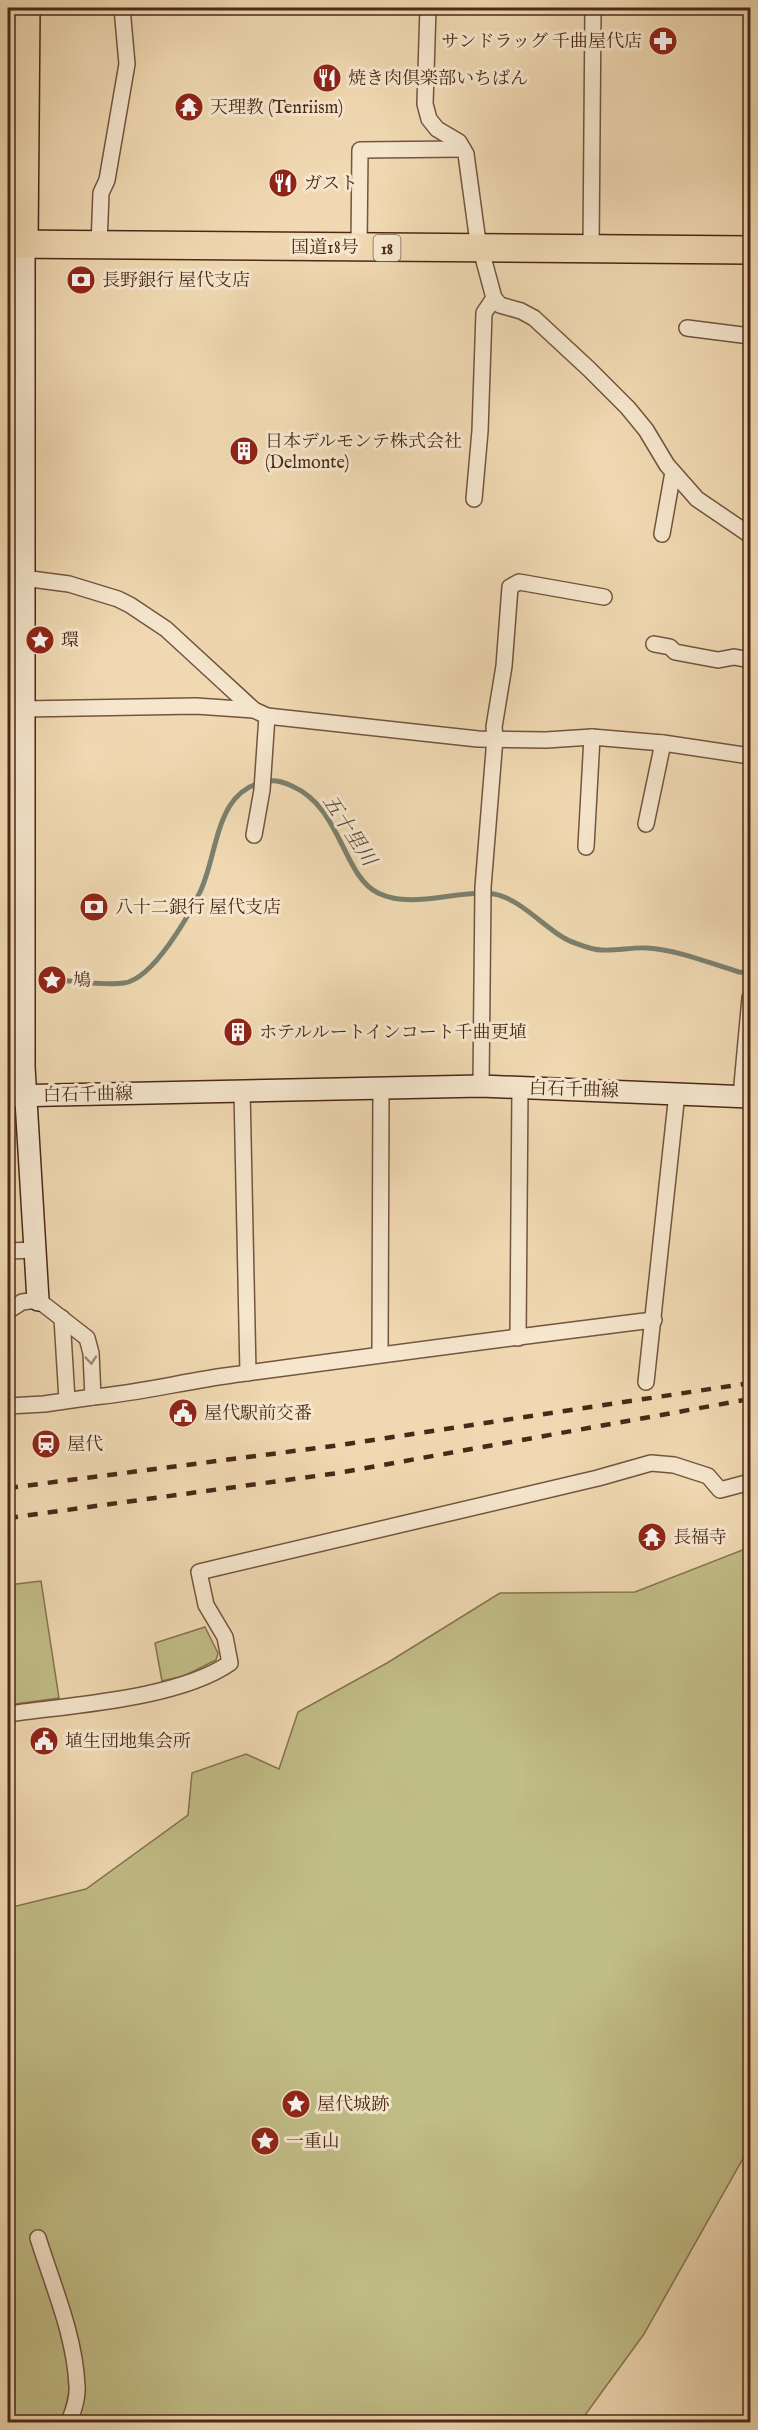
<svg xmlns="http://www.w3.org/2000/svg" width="758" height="2430" viewBox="0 0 758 2430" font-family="'IM FELL English','Noto Serif JP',serif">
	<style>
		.green { fill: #c1bd87; stroke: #86724f; stroke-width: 1.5 }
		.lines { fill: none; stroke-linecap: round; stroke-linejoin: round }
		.stream { stroke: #7b806e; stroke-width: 5 }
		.street-casing { stroke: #74543e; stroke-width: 18 }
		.secondary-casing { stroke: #4b2817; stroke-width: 24 }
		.highway-casing { stroke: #4b2817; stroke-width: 30 }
		.street { stroke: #f5e6cd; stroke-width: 15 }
		.secondary { stroke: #f5e6cd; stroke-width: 21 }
		.highway { stroke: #f0d9b2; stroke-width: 27 }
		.rail { stroke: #4b2817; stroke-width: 4.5; stroke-dasharray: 10 10; stroke-linecap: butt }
		.oneway { stroke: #a08772 }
		.labels { text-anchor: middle; stroke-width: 6; stroke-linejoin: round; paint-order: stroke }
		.shield { fill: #f5e6cd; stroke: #7e614e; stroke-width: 1.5 }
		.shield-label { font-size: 16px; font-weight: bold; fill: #4b2817 }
		.poi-label { font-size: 18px; fill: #4b2817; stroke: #f5e6cd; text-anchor: start }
		.street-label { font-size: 18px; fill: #4b2817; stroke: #f5e6cd }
		.water-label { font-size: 20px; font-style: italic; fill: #5f4c3b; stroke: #f5e6cd }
	</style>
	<rect width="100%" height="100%" fill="#f0d9b2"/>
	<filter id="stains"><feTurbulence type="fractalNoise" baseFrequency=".00333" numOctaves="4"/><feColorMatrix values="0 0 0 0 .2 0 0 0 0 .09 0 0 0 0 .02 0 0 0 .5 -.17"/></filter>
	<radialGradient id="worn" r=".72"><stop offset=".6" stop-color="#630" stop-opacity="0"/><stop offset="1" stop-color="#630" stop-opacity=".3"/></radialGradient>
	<g class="green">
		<path d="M750 1547V2146L644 2334 580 2422H8V1908L86 1889 188 1815 192 1773 246 1754 279 1769 298 1712 387 1663 500 1593 635 1592Z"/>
		<path d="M41 1581 59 1698 8 1705V1585Z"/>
		<path d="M205 1627 218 1653 216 1660 184 1676 162 1681 155 1643Z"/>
	</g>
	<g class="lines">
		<path class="stream" d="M56 980C75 981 106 986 124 983 153 979 188 917 200 892 219 853 214 787 270 781 278 780 285 783 292 786 342 808 342 875 378 893 413 910 457 889 494 894 523 899 550 935 575 943 583 946 593 950 602 950 617 951 632 947 647 948 678 950 709 963 739 972L750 973"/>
		<g class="street-casing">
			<g id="street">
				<path d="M428 8 425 104 429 119 437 129 459 142 466 154 477 235 494 298 500 305 521 311 534 318 589 369 628 408 646 430 667 465 697 499 750 535"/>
				<path d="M99 245 101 193 107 180 127 64 122 8"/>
				<path d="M359 247 360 150 463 149"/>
				<path d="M591 248 593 8"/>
				<path d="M687 328 750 336"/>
				<path d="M8 351 24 352"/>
				<path d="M474 499 480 431 484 313 494 298"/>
				<path d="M662 534 673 472"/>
				<path d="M8 576 69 584 118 599 130 605 166 629 254 710 267 716 478 739 546 740 592 737 663 743 750 756"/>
				<path d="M654 644 670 647 675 652 718 660 734 657 750 660"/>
				<path d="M8 656H23"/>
				<path d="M23 709 196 706 254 710"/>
				<path d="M8 815 23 814"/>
				<path d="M646 824 663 743"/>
				<path d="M254 835 262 790 267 716"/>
				<path d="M586 847 592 737"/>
				<path d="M481 1086 483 887 495 738 494 727 504 666 510 587 519 582 604 597"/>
				<path d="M242 1091 248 1373"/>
				<path d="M741 1096 750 998"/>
				<path d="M8 1251 35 1250"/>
				<path d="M8 1311 22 1302 38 1300 87 1338 91 1353 93 1397 44 1404 8 1406"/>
				<path d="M62 1318 67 1400"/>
				<path d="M518 1338 520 1087"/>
				<path d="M380 1354 381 1088"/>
				<path d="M646 1382 677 1093"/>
				<path d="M93 1397C140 1393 186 1381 232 1375 373 1356 513 1337 654 1320"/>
				<path d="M8 1714C71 1705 178 1699 230 1663L225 1637 206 1605 199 1572 598 1478 651 1463 674 1465 708 1476 720 1490 750 1482"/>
				<path d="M38 2238C53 2286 75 2336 77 2386 78 2399 73 2411 69 2422"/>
			</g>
		</g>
		<g class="secondary-casing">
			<g id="secondary">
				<path d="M24 244V1067L38 1300"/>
				<path d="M8 1096 481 1086 750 1097"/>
			</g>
		</g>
		<g class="highway-casing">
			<g id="highway">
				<path d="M8 244 750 250"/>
				<path d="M24 244 26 8"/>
			</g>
		</g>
		<use href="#street" class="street"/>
		<use href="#secondary" class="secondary"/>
		<use href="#highway" class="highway"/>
		<g class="rail">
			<path d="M8 1488 333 1446 750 1383"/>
			<path d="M8 1518 338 1473 750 1399"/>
		</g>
	</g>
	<defs><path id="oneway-chevron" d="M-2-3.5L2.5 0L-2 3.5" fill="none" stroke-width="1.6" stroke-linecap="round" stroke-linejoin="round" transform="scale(1.5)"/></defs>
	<use class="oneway" href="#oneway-chevron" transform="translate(91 1360) rotate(85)"/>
	<defs>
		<g id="pharmacy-disc" transform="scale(1.5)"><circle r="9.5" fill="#8f2418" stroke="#f5e6cd"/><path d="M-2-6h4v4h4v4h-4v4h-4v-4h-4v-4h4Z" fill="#fff"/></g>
		<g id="restaurant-disc" transform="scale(1.5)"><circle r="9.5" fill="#8f2418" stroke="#f5e6cd"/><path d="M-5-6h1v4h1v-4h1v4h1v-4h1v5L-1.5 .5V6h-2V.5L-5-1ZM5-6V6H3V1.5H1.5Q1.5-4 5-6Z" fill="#fff"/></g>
		<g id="temple-disc" transform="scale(1.5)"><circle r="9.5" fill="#8f2418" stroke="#f5e6cd"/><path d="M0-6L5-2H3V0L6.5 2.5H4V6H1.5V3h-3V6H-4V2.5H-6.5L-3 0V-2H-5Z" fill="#fff"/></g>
		<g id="bank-disc" transform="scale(1.5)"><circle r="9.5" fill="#8f2418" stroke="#f5e6cd"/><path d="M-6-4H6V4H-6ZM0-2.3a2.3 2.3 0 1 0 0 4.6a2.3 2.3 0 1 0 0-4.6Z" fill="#fff"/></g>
		<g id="building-disc" transform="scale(1.5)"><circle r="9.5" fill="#8f2418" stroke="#f5e6cd"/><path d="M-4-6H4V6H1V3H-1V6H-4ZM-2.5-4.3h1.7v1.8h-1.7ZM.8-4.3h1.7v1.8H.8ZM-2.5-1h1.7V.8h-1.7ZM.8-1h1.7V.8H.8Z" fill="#fff"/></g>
		<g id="sight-disc" transform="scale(1.5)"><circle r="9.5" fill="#8f2418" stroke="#f5e6cd"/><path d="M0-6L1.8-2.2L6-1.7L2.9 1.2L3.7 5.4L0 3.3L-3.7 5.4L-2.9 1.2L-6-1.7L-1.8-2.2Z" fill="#fff"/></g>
		<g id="civic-disc" transform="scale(1.5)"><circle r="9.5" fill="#8f2418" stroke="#f5e6cd"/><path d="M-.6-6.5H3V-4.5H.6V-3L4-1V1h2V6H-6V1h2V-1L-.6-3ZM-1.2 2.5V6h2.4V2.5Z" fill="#fff"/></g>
		<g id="station-disc" transform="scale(1.5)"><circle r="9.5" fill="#8f2418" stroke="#f5e6cd"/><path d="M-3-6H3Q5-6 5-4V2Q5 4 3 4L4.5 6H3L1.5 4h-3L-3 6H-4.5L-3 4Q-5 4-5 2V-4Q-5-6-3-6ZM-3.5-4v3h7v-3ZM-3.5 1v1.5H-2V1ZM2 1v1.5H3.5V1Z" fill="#fff"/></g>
	</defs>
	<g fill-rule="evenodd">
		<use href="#pharmacy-disc" x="663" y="41"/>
		<use href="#restaurant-disc" x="327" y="78"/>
		<use href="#temple-disc" x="189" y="107"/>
		<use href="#restaurant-disc" x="283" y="183"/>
		<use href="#bank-disc" x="81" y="280"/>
		<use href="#building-disc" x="244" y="451"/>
		<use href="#sight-disc" x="40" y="640"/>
		<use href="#bank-disc" x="94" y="907"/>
		<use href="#sight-disc" x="52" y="980"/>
		<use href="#building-disc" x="238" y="1032"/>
		<use href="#civic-disc" x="183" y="1413"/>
		<use href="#station-disc" x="46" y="1444"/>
		<use href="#temple-disc" x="652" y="1537"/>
		<use href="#civic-disc" x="44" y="1741"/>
		<use href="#sight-disc" x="296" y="2104"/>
		<use href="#sight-disc" x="265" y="2141"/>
	</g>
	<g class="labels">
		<rect class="shield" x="373.5" y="235" width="27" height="26" rx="4.5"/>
		<g class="shield-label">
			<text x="387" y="254">18</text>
		</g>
		<g class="poi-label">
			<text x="642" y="47" text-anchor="end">サンドラッグ 千曲屋代店</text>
			<text x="348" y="84">焼き肉倶楽部いちばん</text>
			<text x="210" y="113">天理教 (Tenriism)</text>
			<text x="304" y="189">ガスト</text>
			<text x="102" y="286">長野銀行 屋代支店</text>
			<text x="265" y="447">日本デルモンテ株式会社<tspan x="265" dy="21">(Delmonte)</tspan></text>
			<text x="61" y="646">環</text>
			<text x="115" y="913">八十二銀行 屋代支店</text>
			<text x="73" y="986">鳩</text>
			<text x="259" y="1038">ホテルルートインコート千曲更埴</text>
			<text x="204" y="1419">屋代駅前交番</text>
			<text x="67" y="1450">屋代</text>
			<text x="673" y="1543">長福寺</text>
			<text x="65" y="1747">埴生団地集会所</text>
			<text x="317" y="2110">屋代城跡</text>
			<text x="286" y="2147">一重山</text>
		</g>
		<g class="street-label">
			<text x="325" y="253">国道18号</text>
			<text transform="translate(574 1089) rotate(2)" y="6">白石千曲線</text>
			<text transform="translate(88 1094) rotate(-1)" y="6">白石千曲線</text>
		</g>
		<g class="water-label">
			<text transform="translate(350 830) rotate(57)" y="7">五十里川</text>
		</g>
	</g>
	<rect width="758" height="2430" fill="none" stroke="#f0d9b2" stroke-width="30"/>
	<rect x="9" y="9" width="740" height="2412" fill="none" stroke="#4b2817" stroke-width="3"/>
	<rect x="15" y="15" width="728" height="2400" fill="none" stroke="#4b2817" stroke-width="1.5"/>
	<rect width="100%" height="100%" filter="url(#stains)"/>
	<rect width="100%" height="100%" fill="url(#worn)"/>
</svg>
